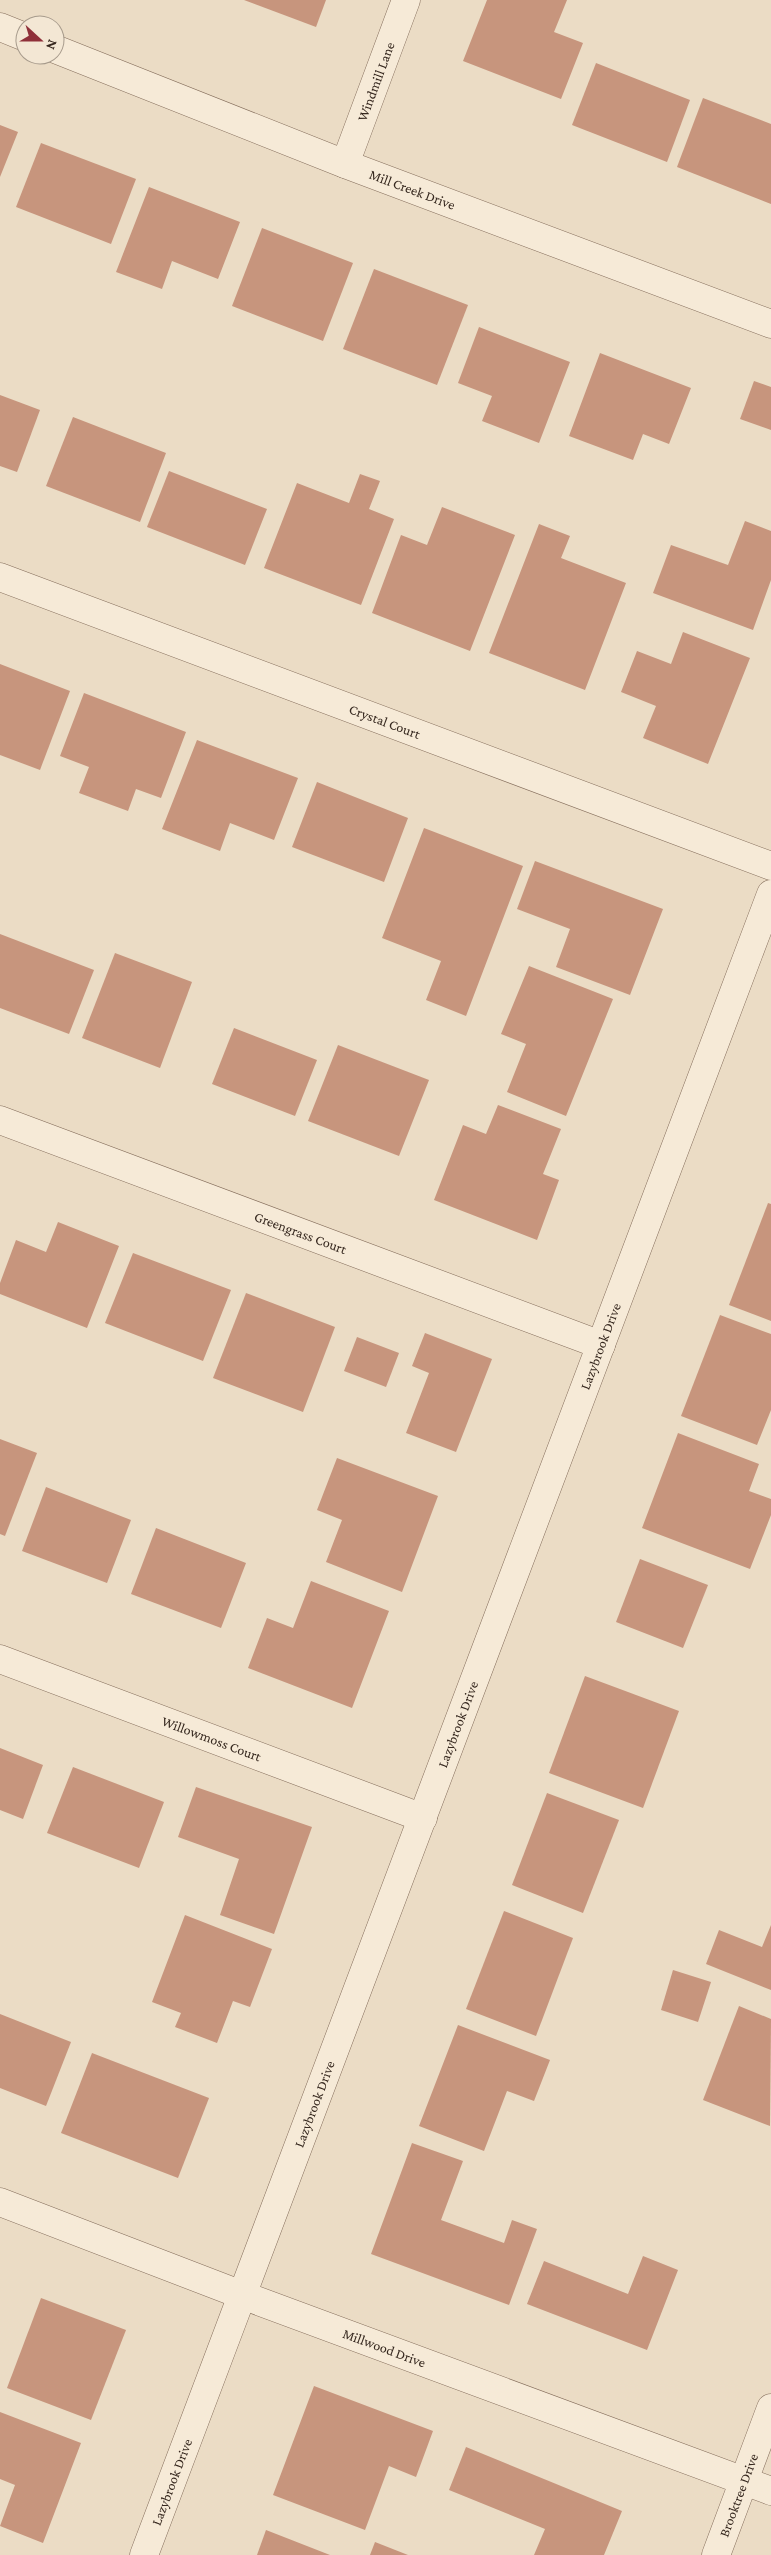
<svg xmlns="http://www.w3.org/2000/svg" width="771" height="2555" viewBox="0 0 771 2555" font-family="'Crimson Pro',serif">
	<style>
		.building { fill: #c7957d }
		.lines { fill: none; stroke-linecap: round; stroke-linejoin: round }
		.minor-casing { stroke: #856e5c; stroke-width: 29 }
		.minor { stroke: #f6ead7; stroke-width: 28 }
		.labels { text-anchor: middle; stroke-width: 4; stroke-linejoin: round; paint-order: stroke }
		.street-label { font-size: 14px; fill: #36281f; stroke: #f3e7d4 }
	</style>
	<rect width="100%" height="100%" fill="#ebdcc5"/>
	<g class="building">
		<path d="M244 0H326L316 27Z"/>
		<path d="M487 0H567L554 32 583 43 561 99 463 61Z"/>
		<path d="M596 63 690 100 667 162 572 125Z"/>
		<path d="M703 98 771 124V204L677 167Z"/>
		<path d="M0 125 18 132 0 177Z"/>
		<path d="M41 143 136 179 111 244 16 207Z"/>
		<path d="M149 187 240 222 218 279 172 261 162 289 116 272Z"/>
		<path d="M262 228 353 263 323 341 232 306Z"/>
		<path d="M374 269 468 305 437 385 343 349Z"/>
		<path d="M479 327 570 362 539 443 482 421 492 396 458 383Z"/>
		<path d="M600 353 691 388 669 444 643 434 633 460 569 436Z"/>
		<path d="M754 381 771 387V430L740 419Z"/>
		<path d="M0 395 40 410 17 472 0 466Z"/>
		<path d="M73 417 166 453 140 522 46 486Z"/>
		<path d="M169 471 267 509 245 565 147 527Z"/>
		<path d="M360 474 380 481 369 509 394 519 361 605 264 568 297 483 349 503Z"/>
		<path d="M442 507 515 535 470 651 372 613 401 535 427 545Z"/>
		<path d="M745 521 771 531V580L753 630 653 593 671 545 728 565Z"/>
		<path d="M539 524 570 536 561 558 626 583 585 690 489 653Z"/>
		<path d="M683 632 750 658 708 764 643 738 656 706 621 692 637 651 671 664Z"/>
		<path d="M0 664 70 691 40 770 0 755Z"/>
		<path d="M84 693 186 732 161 798 136 789 128 811 79 793 89 767 60 756Z"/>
		<path d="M197 740 298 778 274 840 230 823 220 851 162 829Z"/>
		<path d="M317 782 408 818 384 882 292 847Z"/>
		<path d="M424 828 523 866 466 1016 426 1000 441 961 382 938Z"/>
		<path d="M535 861 663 909 630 995 556 967 570 929 517 909Z"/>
		<path d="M0 934 94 970 69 1034 0 1008Z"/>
		<path d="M115 953 192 982 160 1068 82 1038Z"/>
		<path d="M529 966 613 999 566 1116 507 1092 526 1044 501 1034Z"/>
		<path d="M234 1028 317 1060 295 1116 212 1084Z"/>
		<path d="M338 1045 429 1080 399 1156 308 1121Z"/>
		<path d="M498 1105 561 1129 543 1174 559 1180 537 1240 434 1200 463 1125 486 1134Z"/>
		<path d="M768 1203 771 1204V1321L729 1305Z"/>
		<path d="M58 1222 119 1246 87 1328 0 1294V1283L16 1240 46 1252Z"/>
		<path d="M133 1253 231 1290 203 1361 105 1323Z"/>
		<path d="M246 1293 335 1327 303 1412 213 1378Z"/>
		<path d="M720 1315 771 1334V1410L757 1445 681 1416Z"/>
		<path d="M425 1333 492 1359 456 1452 406 1433 429 1373 412 1366Z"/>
		<path d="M357 1337 399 1353 386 1387 344 1371Z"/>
		<path d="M678 1433 759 1464 749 1491 771 1499V1515L750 1569 642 1528Z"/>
		<path d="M0 1439 37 1453 5 1536 0 1534Z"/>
		<path d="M337 1458 438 1496 402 1592 326 1562 342 1520 317 1510Z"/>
		<path d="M46 1487 131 1520 107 1583 22 1551Z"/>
		<path d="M156 1528 246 1563 221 1628 131 1594Z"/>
		<path d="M640 1559 708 1585 683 1648 616 1622Z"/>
		<path d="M311 1581 389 1611 352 1708 248 1668 267 1618 293 1628Z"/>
		<path d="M585 1676 679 1711 643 1808 549 1773Z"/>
		<path d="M0 1748 43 1765 23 1819 0 1810Z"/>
		<path d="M73 1767 164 1802 139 1868 47 1833Z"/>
		<path d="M196 1787 312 1827 274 1934 220 1915 239 1859 178 1837Z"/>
		<path d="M547 1793 619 1820 583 1913 512 1885Z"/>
		<path d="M504 1911 573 1938 536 2036 466 2009Z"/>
		<path d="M185 1915 272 1949 250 2007 233 2001 217 2043 175 2027 181 2013 152 2002Z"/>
		<path d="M771 1925V1990L706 1964 719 1930 762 1947Z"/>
		<path d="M673 1970 711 1982 698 2022 661 2010Z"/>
		<path d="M739 2006 771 2019 770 2126 703 2100Z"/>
		<path d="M0 2014 71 2042 46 2106 0 2088Z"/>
		<path d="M458 2025 550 2060 534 2101 507 2091 484 2151 419 2126Z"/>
		<path d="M92 2053 209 2098 178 2178 61 2133Z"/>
		<path d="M412 2143 463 2161 441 2220 504 2243 512 2220 537 2229 509 2305 371 2254Z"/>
		<path d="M643 2256 678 2270 647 2350 527 2304 544 2261 628 2294Z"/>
		<path d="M41 2298 126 2330 91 2420 7 2388Z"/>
		<path d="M314 2386 433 2431 416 2477 389 2466 365 2530 273 2495Z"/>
		<path d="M0 2412 81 2443 43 2543 0 2526 15 2485 0 2479Z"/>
		<path d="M466 2447 622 2511 604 2555H534L545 2529 449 2490Z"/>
		<path d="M266 2530 330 2555H257Z"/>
		<path d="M375 2542 408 2555H370Z"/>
	</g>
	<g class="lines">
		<g class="minor-casing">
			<g id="minor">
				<path d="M0 27 25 37"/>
				<path id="s1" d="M55 49 345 164 771 324"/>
				<path id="s2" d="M345 164 406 0"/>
				<path id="s3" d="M0 577 771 866"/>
				<path id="s4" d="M0 1120 601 1345"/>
				<path id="s5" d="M0 1659 423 1818"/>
				<path id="s6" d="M0 2202 242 2295 771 2491"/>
				<path id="s7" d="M144 2555 771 894"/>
				<path id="s8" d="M716 2555 771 2408"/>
			</g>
		</g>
		<use href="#minor" class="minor"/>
	</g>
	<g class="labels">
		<g class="street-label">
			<text dy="5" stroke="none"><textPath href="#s2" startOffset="88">Windmill Lane</textPath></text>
			<text dy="5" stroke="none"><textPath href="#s1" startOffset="384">Mill Creek Drive</textPath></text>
			<text dy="5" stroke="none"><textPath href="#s3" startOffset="411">Crystal Court</textPath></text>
			<text dy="5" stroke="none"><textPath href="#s4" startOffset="321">Greengrass Court</textPath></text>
			<text dy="5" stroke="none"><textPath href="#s7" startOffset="1292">Lazybrook Drive</textPath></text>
			<text dy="5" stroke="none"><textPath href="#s7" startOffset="888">Lazybrook Drive</textPath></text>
			<text dy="5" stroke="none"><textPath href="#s5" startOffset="226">Willowmoss Court</textPath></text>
			<text dy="5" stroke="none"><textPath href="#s7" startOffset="482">Lazybrook Drive</textPath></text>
			<text dy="5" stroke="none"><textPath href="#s6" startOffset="411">Millwood Drive</textPath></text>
			<text dy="5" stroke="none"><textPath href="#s7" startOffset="78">Lazybrook Drive</textPath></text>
			<text dy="5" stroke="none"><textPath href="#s8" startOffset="64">Brooktree Drive</textPath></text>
		</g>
	</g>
	<g transform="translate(40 40) rotate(111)"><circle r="24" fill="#f3e7d4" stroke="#a79b8c"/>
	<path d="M0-4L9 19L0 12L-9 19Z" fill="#8f3039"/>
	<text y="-8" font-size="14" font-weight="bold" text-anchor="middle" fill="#36281f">N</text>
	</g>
</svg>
